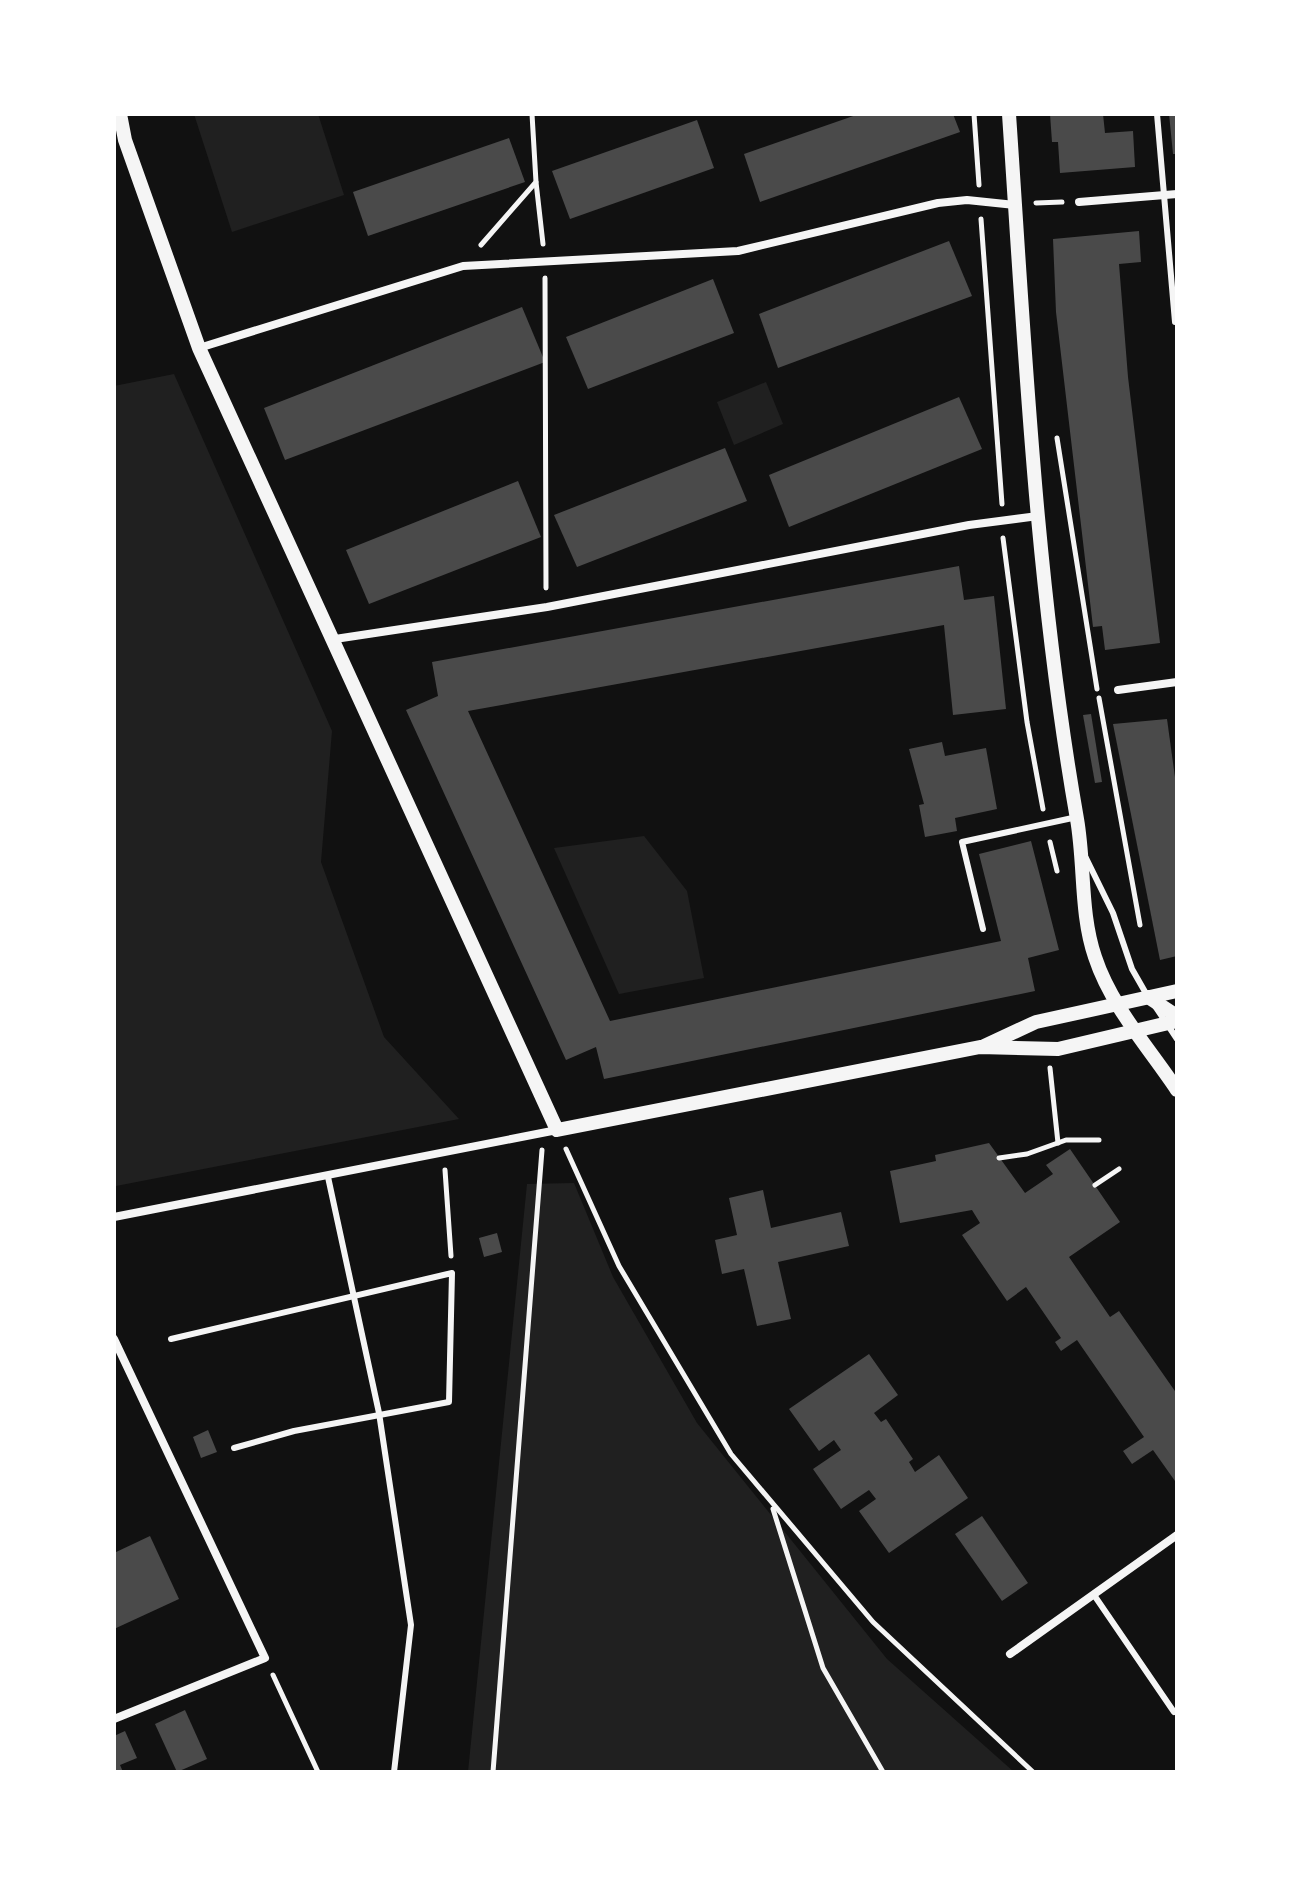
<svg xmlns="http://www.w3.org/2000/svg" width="1291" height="1886" viewBox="0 0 1291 1886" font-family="'PT Sans Narrow',sans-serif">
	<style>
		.green { fill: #202020 }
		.building { fill: #4a4a4a }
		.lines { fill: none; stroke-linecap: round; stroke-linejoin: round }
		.path { stroke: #f5f5f5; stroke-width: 5 }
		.service { stroke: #f5f5f5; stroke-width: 6 }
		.minor { stroke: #f5f5f5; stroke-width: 8 }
		.tertiary { stroke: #f5f5f5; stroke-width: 14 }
	</style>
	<rect width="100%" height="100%" fill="#111"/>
	<g class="green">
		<path d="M194 114H318L344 195 232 232Z"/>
		<path d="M174 374 332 731 321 862 384 1037 459 1119 116 1186 114 386Z"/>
		<path d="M766 382 783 424 734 445 717 402Z"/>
		<path d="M644 836 687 891 704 978 619 994 554 848Z"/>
		<path d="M574 1183 613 1277 697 1423 887 1659 1014 1772H468L527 1184Z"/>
	</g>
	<g class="building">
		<path d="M859 114H953L960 132 760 202 744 154Z"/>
		<path d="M1050 114H1103L1105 133 1133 131 1135 167 1060 173 1058 142H1052Z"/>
		<path d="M1169 114H1177V154H1173Z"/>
		<path d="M697 120 714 168 570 219 552 171Z"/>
		<path d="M509 138 525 182 368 236 353 192Z"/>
		<path d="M1139 231 1141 262 1119 264 1128 377 1160 643 1105 650 1102 626 1093 627 1056 312 1053 239Z"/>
		<path d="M949 241 972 296 778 368 759 314Z"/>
		<path d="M713 279 734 333 588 389 566 337Z"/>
		<path d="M522 307 545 362 285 460 264 408Z"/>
		<path d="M959 397 982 449 789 527 769 475Z"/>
		<path d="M725 448 747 501 577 567 554 515Z"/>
		<path d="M518 481 541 537 369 604 346 550Z"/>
		<path d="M959 566 964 600 994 596 1006 709 953 715 944 625 468 711 610 1021 1001 941 979 854 1031 841 1059 950 1028 958 1035 991 604 1079 596 1047 566 1060 406 710 438 696 432 662Z"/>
		<path d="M1091 714 1102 782 1095 783 1083 715Z"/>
		<path d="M1167 719 1177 792V956L1160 960 1113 724Z"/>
		<path d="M942 742 945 756 986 748 997 809 955 818 957 831 925 837 919 805 924 804 909 749Z"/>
		<path d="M989 1143 1025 1193 1053 1174 1046 1165 1070 1149 1120 1222 1069 1257 1110 1317 1119 1311 1177 1394 1175 1481 1153 1450 1132 1464 1123 1451 1144 1437 1077 1340 1061 1351 1055 1342 1061 1338 1026 1287 1007 1301 962 1235 980 1223 972 1210 900 1223 890 1171 936 1161 935 1155Z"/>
		<path d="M763 1190 771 1228 841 1212 849 1246 778 1262 791 1319 757 1326 744 1269 722 1274 715 1240 737 1235 729 1198Z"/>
		<path d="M497 1233 502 1252 484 1257 479 1238Z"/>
		<path d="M869 1354 898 1395 874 1413 881 1422 886 1419 913 1459 909 1462 915 1472 939 1455 968 1498 889 1553 859 1511 876 1499 869 1490 841 1509 813 1469 841 1450 834 1440 819 1451 789 1409Z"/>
		<path d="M208 1430 217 1452 201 1458 193 1437Z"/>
		<path d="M982 1516 1028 1583 1002 1601 955 1534Z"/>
		<path d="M150 1536 179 1599 114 1629V1553Z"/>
		<path d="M185 1710 207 1759 177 1772 155 1724Z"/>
		<path d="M125 1731 137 1758 120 1765 123 1772H114V1736Z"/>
	</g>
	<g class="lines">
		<g class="path">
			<path d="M974 114 979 185"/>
			<path d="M536 182 543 244"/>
			<path d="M1036 203 1062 202"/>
			<path d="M981 219 1002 504"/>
			<path d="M481 245 536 182 532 114"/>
			<path d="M545 278 546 588"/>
			<path d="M1057 438 1097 689"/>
			<path d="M1003 538 1027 722 1043 809"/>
			<path d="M1099 698 1140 925"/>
			<path d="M1050 842 1057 871"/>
			<path d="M1050 1068 1058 1143"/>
			<path d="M566 1149 619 1266 731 1454 873 1622 1033 1772"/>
			<path d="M999 1158 1027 1154 1066 1140H1099"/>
			<path d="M445 1170 451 1256"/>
			<path d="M1095 1185 1119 1169"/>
			<path d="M773 1509 823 1668 883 1772"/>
			<path d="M273 1675 318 1772"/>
			<path d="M493 1772 542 1150"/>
		</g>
		<g class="service">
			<path d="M1157 114 1175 322"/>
			<path d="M1086 858 1113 913 1132 969 1148 997"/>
			<path d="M983 929 962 842 1077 817"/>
			<path d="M1155 1006 1177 1039"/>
			<path d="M328 1177 379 1413 411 1625 394 1772"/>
			<path d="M171 1339 452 1273 449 1402 294 1431 234 1448"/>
			<path d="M1094 1595 1174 1712"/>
		</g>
		<g class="minor">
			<path d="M1079 202 1177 194"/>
			<path d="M199 348 463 266 738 251 938 203 967 200 1015 205"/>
			<path d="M335 639 547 607 969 525 1038 516"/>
			<path d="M1118 690 1177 682"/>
			<path d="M114 1217 557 1130"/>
			<path d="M114 1339 265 1658 114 1719"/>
			<path d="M1010 1654 1177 1535"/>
		</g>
		<g class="tertiary">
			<path d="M120 114 125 140 199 348 557 1130 980 1047 1058 1049 1177 1021"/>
			<path d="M1009 114C1025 350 1036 586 1077 819 1085 865 1080 913 1095 957 1111 1006 1149 1048 1177 1090"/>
			<path d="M1148 997 1177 1016"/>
			<path d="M984 1046 1036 1022 1177 991"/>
		</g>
	</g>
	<rect width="1291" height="1886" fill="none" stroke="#ffffff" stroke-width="232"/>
</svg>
